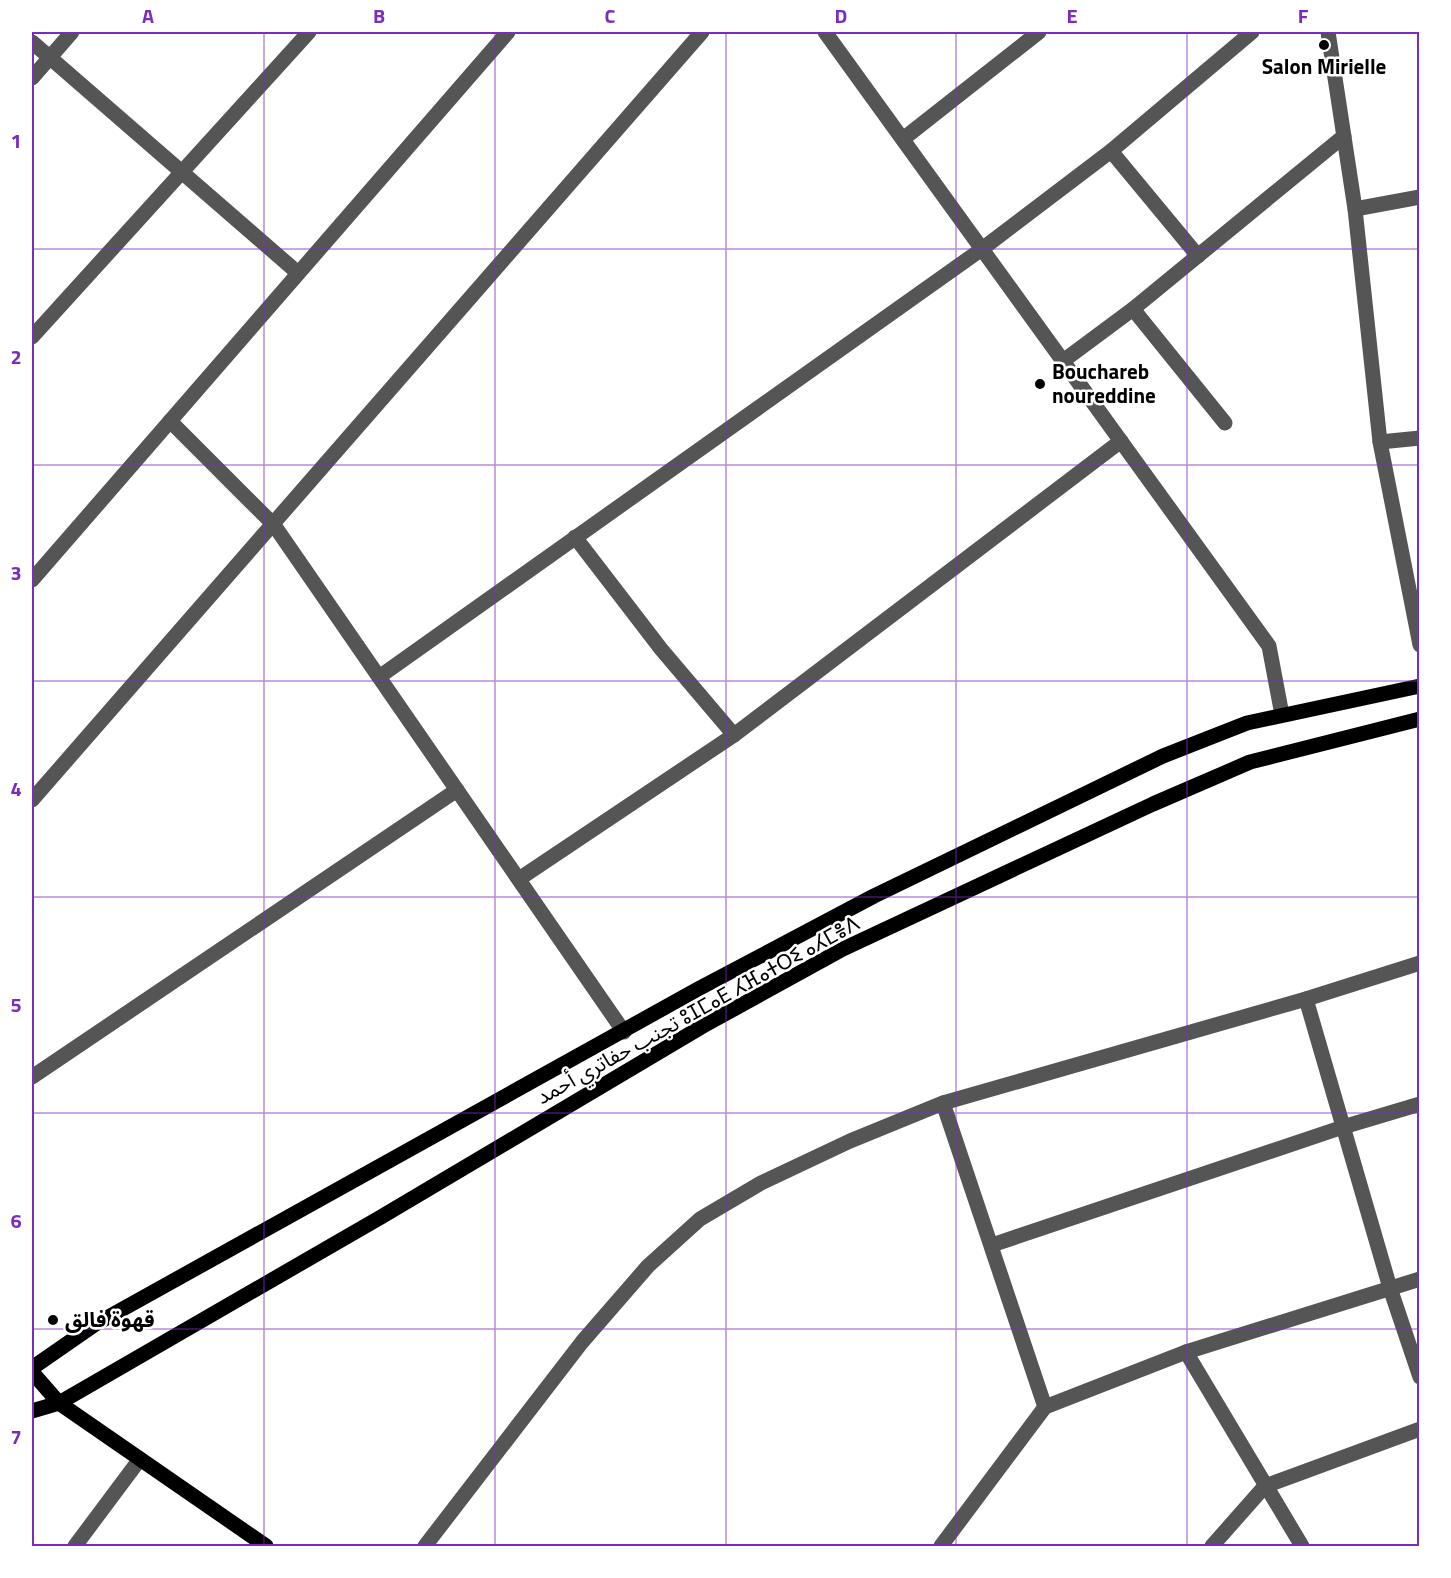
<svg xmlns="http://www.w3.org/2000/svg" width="1451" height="1578" viewBox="0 0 1451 1578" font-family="'Titillium Web','Noto Sans Arabic','Noto Sans Tifinagh',sans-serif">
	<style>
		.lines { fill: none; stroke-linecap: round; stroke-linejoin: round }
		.minor { stroke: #555; stroke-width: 15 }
		.major { stroke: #000; stroke-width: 15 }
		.grid { fill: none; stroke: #7b2cbf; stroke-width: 1.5; stroke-opacity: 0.55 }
		.poi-dot { fill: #000; stroke: #fff; stroke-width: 2 }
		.labels { text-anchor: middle; stroke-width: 5; stroke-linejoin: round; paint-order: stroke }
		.poi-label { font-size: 21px; font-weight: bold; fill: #000; stroke: #fff; text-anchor: start }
		.street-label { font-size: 21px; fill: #000; stroke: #fff }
		.neatline { fill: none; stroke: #7b2cbf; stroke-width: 2 }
		.grid-label { font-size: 20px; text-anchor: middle; font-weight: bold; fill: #7b2cbf }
	</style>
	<rect width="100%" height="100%" fill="#fff"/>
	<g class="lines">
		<g class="minor">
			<path d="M825 32 1269 646 1282 715"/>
			<path d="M1328 32 1355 209 1380 442 1420 645"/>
			<path d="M32 42 298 273"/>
			<path d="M32 78 72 32"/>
			<path d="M903 139 1039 32"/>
			<path d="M1111 151 1198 256"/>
			<path d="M1355 209 1420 197"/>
			<path d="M1133 309 1225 423"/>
			<path d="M32 337 309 32"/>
			<path d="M1063 361 1133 309 1344 136"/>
			<path d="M170 421 274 525 624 1032"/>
			<path d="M1380 442 1420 438"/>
			<path d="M575 537 661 649 734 735"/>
			<path d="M32 580 508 32"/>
			<path d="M379 677 982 249 1111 151 1252 32"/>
			<path d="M32 800 702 32"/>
			<path d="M519 879 734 735 1121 441"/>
			<path d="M1306 999 1390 1288 1420 1377"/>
			<path d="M32 1077 457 790"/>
			<path d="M943 1103 1045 1407"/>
			<path d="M992 1245 1343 1127 1420 1104"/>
			<path d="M1186 1352 1302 1546"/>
			<path d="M75 1546 140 1459"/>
			<path d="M425 1546 582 1342 648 1266 700 1219 761 1183 850 1141 943 1103 1306 999 1420 963"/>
			<path d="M941 1546 1045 1407 1186 1352 1420 1279"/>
			<path d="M1212 1546 1265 1486 1420 1429"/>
		</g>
		<g class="major">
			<path d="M32 1368 94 1325 698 989 874 896 1163 756 1247 723 1420 686"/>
			<path d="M32 1372 59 1403 266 1546"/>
			<path d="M32 1411 59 1403 381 1217 703 1026 843 949 1153 804 1250 762 1420 719"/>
		</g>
	</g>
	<path class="grid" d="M264 32V1546M495 32V1546M726 32V1546M956 32V1546M1187 32V1546M32 249H1420M32 465H1420M32 681H1420M32 897H1420M32 1113H1420M32 1329H1420"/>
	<g class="poi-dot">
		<circle cx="1324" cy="45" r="6"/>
		<circle cx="1040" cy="384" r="6"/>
		<circle cx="53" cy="1320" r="6"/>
	</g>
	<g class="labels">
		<g class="poi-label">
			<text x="1324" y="74" text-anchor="middle">Salon Mirielle</text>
			<text x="1052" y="379">Bouchareb<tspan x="1052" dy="24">noureddine</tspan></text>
			<text x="65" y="1327">قهوة فالق</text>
		</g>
		<g class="street-label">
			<text transform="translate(698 1010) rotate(-29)" y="7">تجنب حفاتري أحمد ⵓⵊⵎⴰⴹ ⵃⴼⴰⵜⵔⵉ ⴰⵃⵎⴻⴷ</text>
		</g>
	</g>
	<rect width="1451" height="1578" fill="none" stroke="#ffffff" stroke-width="66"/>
	<rect x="33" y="33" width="1385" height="1512" class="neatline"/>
	<g class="grid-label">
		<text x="148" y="23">A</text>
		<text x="379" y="23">B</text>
		<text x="610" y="23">C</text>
		<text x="841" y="23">D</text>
		<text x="1072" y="23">E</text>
		<text x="1303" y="23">F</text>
		<text x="16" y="148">1</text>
		<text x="16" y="364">2</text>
		<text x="16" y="580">3</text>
		<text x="16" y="796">4</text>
		<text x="16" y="1012">5</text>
		<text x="16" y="1228">6</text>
		<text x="16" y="1444">7</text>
	</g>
</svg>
